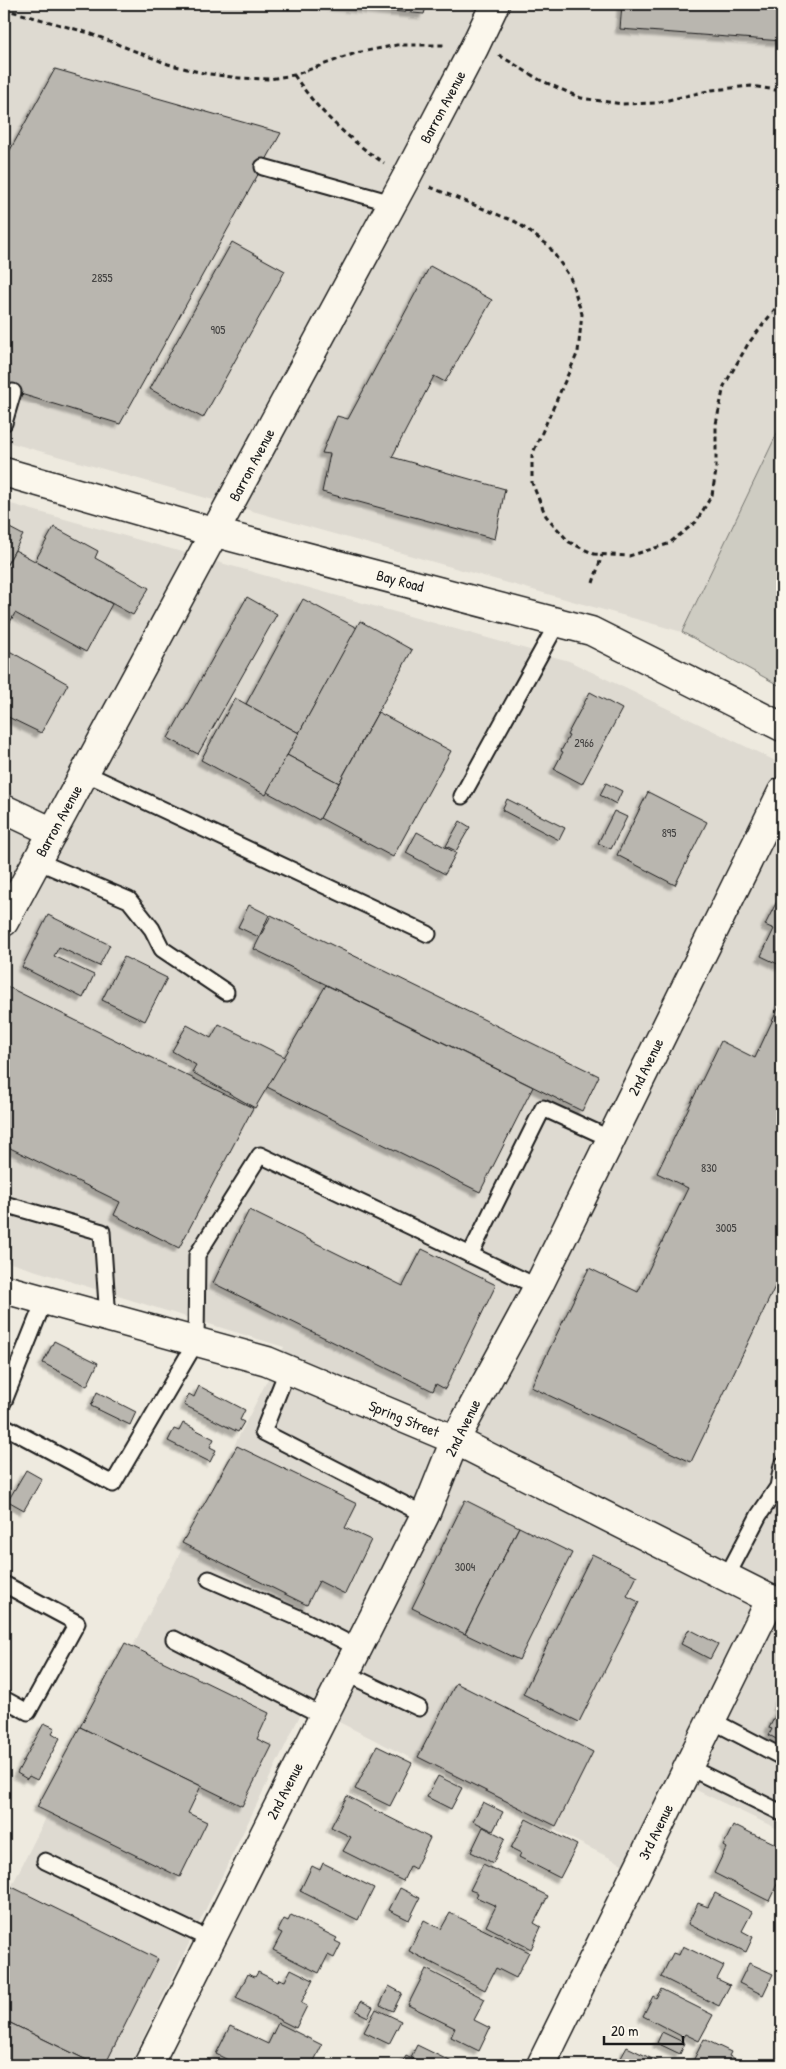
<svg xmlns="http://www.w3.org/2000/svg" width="786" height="2069" viewBox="0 0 786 2069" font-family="'Patrick Hand',sans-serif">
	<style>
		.built { fill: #dedad1 }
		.green { fill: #ceccc2; stroke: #75746f }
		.building { fill: #b9b6af; stroke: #1c1c1c; filter: url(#shadow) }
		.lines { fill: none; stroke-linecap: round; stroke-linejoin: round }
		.lane-casing { stroke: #1c1c1c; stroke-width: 19 }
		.street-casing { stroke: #1c1c1c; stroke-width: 31 }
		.secondary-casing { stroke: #1c1c1c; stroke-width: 31 }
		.path { stroke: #1c1c1c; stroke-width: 3; stroke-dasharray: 5 4; stroke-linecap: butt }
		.lane { stroke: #fbf7ec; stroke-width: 15 }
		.street { stroke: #fbf7ec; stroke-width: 28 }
		.secondary { stroke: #fbf7ec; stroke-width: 28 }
		.labels { text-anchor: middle; stroke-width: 4; stroke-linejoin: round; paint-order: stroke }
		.number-label { font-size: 12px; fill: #434241 }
		.street-label { font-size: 15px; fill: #1c1c1c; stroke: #fbf7ec }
	</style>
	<defs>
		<filter id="shadow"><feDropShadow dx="-4.5" dy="4.5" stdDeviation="1" flood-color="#0004"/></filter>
	</defs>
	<rect width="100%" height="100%" fill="#eeeadf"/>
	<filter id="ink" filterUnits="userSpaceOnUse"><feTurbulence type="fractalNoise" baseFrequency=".02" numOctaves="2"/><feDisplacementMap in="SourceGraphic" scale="10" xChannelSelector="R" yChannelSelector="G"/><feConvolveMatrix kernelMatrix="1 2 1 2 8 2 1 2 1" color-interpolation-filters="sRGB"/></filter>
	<g filter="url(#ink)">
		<g class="built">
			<path d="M4 4H782V423L682 632 4 441Z"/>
			<path d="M4 502 569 661 782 764V1831L667 1776 628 1867 305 1705 130 2065H4V1901L284 1347 4 1261Z"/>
		</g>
		<path class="green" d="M782 423V687L682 632Z"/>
		<g class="building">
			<path d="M316 4H427L424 14Z"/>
			<path d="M622 4H782V41L620 29Z"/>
			<path d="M55 69 281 133 120 424 4 389V161Z"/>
			<path d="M232 242 285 271 203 418 150 389Z"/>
			<path d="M430 266 492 300 445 382 434 376 392 457 505 489 495 539 322 492 330 454 322 453 337 416 348 419Z"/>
			<path d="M4 525 23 535 4 570Z"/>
			<path d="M54 527 98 551 95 558 149 588 133 615 35 561Z"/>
			<path d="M15 550 112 604 86 652 15 613 4 633V570Z"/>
			<path d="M247 597 277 614 198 754 168 738Z"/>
			<path d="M303 599 357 628 299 733 246 704Z"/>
			<path d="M360 621 412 650 339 783 287 755Z"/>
			<path d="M4 648 68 684 41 733 4 715Z"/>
			<path d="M590 692 622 709 582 784 554 769 563 752 561 751 569 736 567 735Z"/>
			<path d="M235 698 299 733 266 795 201 760Z"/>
			<path d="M378 712 451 751 393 857 320 818Z"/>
			<path d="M287 755 339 783 319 820 267 792Z"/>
			<path d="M606 783 622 791 616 804 600 795Z"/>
			<path d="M648 792 707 822 675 885 617 855Z"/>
			<path d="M507 799 565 828 559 840 502 810Z"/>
			<path d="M614 811 627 817 611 849 598 843Z"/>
			<path d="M460 821 470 827 456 851 446 846Z"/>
			<path d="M417 832 456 853 445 874 406 853Z"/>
			<path d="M777 901 782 903V966L761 956 774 929 765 925Z"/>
			<path d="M249 905 269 915 259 937 238 927Z"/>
			<path d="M48 915 110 945 99 966 59 947 54 956 94 975 83 998 22 967Z"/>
			<path d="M271 915 599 1076 582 1111 254 949Z"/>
			<path d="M124 957 167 978 145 1021 102 1000Z"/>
			<path d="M4 985 253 1108 179 1248 114 1215 120 1202 4 1145Z"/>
			<path d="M326 985 533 1087 480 1192 267 1087Z"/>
			<path d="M782 1000V1272L691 1462 531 1387 589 1268 638 1292 688 1188 657 1173 721 1041 755 1058Z"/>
			<path d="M219 1024 285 1057 255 1108 192 1072 196 1065 172 1051 187 1025 211 1038Z"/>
			<path d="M249 1210 403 1286 422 1249 496 1285 445 1389 436 1384 433 1391 213 1283Z"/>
			<path d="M54 1341 98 1363 87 1386 43 1363Z"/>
			<path d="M199 1386 245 1410 240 1420 244 1422 238 1432 184 1405 189 1394 194 1397Z"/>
			<path d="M97 1392 136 1412 130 1425 91 1406Z"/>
			<path d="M183 1423 214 1439 210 1447 216 1450 210 1462 168 1441 174 1429 179 1431Z"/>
			<path d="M237 1446 357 1504 345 1528 371 1540 345 1594 319 1581 307 1605 182 1543Z"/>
			<path d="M4 1457 9 1459 4 1468Z"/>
			<path d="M26 1470 42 1479 24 1510 8 1501Z"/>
			<path d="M465 1500 519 1527 465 1634 412 1608Z"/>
			<path d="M519 1527 572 1553 519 1660 465 1634Z"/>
			<path d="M592 1554 637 1576 627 1596 639 1602 579 1722 523 1694Z"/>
			<path d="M689 1629 718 1644 710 1659 681 1644Z"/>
			<path d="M125 1643 269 1713 257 1739 272 1746 242 1806 80 1727Z"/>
			<path d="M456 1683 593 1752 556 1826 418 1757Z"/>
			<path d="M782 1694V1742L769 1735 772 1729 769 1728 780 1707 777 1705Z"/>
			<path d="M44 1723 55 1728 52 1733 60 1738 37 1780 29 1776 27 1779 17 1773Z"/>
			<path d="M80 1727 201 1786 188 1813 207 1822 180 1877 37 1807Z"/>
			<path d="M377 1746 412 1763 390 1806 355 1789Z"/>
			<path d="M438 1776 462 1788 451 1809 427 1797Z"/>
			<path d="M347 1796 430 1838 415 1869 410 1866 403 1881 343 1851 351 1837 331 1827Z"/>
			<path d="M483 1802 503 1812 493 1831 473 1821Z"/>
			<path d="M526 1819 577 1845 560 1878 519 1857 521 1853 511 1848Z"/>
			<path d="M733 1826 736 1828 737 1826 759 1837V1836L780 1846 779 1847 782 1849V1874L769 1901 714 1873 726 1848 723 1846Z"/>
			<path d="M483 1827 505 1838 493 1863 471 1852Z"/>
			<path d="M323 1863 374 1888 358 1920 300 1891 312 1866 320 1870Z"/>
			<path d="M483 1864 548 1896 534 1923 541 1927 531 1949 486 1926 496 1906 476 1897 478 1893 470 1890Z"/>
			<path d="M4 1883 158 1959 105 2065H97L4 2020Z"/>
			<path d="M400 1888 420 1898 409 1920 389 1910Z"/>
			<path d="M715 1893 752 1912 742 1931 753 1937 746 1952 688 1924 698 1903 708 1907Z"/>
			<path d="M450 1913 529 1952 516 1978 496 1968 485 1990 409 1951 424 1920 441 1929Z"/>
			<path d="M291 1915 337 1938 335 1941 341 1944 334 1958 328 1955 319 1973 273 1950 282 1933 278 1931 284 1919 288 1921Z"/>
			<path d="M683 1946 724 1966 717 1979 730 1985 719 2006 661 1977 673 1953 679 1955Z"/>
			<path d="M749 1963 773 1974 763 1995 739 1983Z"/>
			<path d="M291 1969 313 1980 301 2003 307 2006 296 2028 236 1998 248 1974 255 1977 258 1972 278 1982 279 1979 285 1981Z"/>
			<path d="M426 1969 485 1999 474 2020 490 2028 479 2051 451 2037 455 2028 408 2005Z"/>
			<path d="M389 1986 402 1993 393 2011 380 2005Z"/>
			<path d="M661 1989 713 2015 699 2041 685 2034 683 2037 643 2016 653 1996 656 1998Z"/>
			<path d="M361 2001 373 2007 368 2017 356 2011Z"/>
			<path d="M376 2009 401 2021 389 2044 364 2032Z"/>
			<path d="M4 2020 97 2065H4Z"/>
			<path d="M278 2023 322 2045 312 2065 301 2063 300 2065H238L216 2054 230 2026 268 2044Z"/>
			<path d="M662 2032 685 2043 680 2054 657 2043Z"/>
			<path d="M704 2039 731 2052 729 2056 740 2061 738 2065H702L693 2061Z"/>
			<path d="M417 2045 458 2065H426L411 2057Z"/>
			<path d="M627 2047 665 2065H617Z"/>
			<path d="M406 2056 424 2065H401Z"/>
			<path d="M749 2059 761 2065H746Z"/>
		</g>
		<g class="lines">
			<g class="lane-casing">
				<g id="lane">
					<path d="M263 167 392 203"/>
					<path d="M4 423 13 392"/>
					<path d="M85 773 428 934"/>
					<path d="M462 796 558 622"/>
					<path d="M37 861 129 900 152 929 162 949 226 992"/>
					<path d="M4 1204 102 1232 108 1319"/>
					<path d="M470 1255 543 1108 611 1139"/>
					<path d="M287 1371 263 1432 425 1515"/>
					<path d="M4 1401 44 1301"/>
					<path d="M4 1426 113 1484 196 1342 197 1255 260 1155 538 1287"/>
					<path d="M727 1576 759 1515 778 1487 782 1465"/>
					<path d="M209 1579 301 1619 358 1648"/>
					<path d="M4 1584 77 1623 28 1712 4 1699"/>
					<path d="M174 1639 323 1716"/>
					<path d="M345 1673 419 1708"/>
					<path d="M711 1720 782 1757"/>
					<path d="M688 1767 782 1813"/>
					<path d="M45 1861 211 1940"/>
				</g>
			</g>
			<g class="street-casing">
				<g id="street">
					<path d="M4 809 53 832"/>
					<path d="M4 922 407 176 474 48 495 4"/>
					<path d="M4 1289 267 1361 455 1440 782 1605"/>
					<path d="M148 2065 425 1515 455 1440 538 1287 782 792"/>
					<path d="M541 2065 771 1599"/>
				</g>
			</g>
			<g class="secondary-casing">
				<path id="secondary" d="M4 472 216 533 591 631 782 727"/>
			</g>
			<g class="path">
				<path d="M4 9 89 33 168 64 203 73 239 78 269 79 294 75 356 53 397 45H445"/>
				<path d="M499 55 540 80 581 98 622 104 655 103 712 90 751 86 782 91"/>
				<path d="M294 75C317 110 349 140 384 163"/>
				<path d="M430 187 516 222 548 245 570 277 582 314 578 352 532 455V483L546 516 569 542 594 554 629 556 668 544 696 522 712 495 716 471V424L724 386 748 344 782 300"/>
				<path d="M593 583 602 555"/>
			</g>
			<use href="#lane" class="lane"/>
			<use href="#street" class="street"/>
			<use href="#secondary" class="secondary"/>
		</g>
	</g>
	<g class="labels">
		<g class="number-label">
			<text x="102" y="282">2855</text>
			<text x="218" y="334">905</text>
			<text x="584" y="747">2966</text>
			<text x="669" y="837">895</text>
			<text x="709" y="1172">830</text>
			<text x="726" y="1232">3005</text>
			<text x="465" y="1571">3004</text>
		</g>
		<g class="street-label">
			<text transform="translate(443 107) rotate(-62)" y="5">Barron Avenue</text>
			<text transform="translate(252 465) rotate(-62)" y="5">Barron Avenue</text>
			<text transform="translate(400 581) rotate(15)" y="5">Bay Road</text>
			<text transform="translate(59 821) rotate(-61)" y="5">Barron Avenue</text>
			<text transform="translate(646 1067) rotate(-64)" y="5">2nd Avenue</text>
			<text transform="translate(404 1419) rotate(22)" y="5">Spring Street</text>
			<text transform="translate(463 1428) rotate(-64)" y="5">2nd Avenue</text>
			<text transform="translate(285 1791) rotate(-63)" y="5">2nd Avenue</text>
			<text transform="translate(656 1832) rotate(-64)" y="5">3rd Avenue</text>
		</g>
	</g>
	<rect width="786" height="2069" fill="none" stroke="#fbf7ec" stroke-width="20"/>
	<rect x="10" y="10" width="766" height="2049" fill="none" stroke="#1c1c1c" stroke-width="2" filter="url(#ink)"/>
	<path d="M604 2036v8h79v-8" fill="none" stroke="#1c1c1c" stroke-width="2.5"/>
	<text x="611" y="2036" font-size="15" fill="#1c1c1c" stroke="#fbf7ec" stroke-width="4" paint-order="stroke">20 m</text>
</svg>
